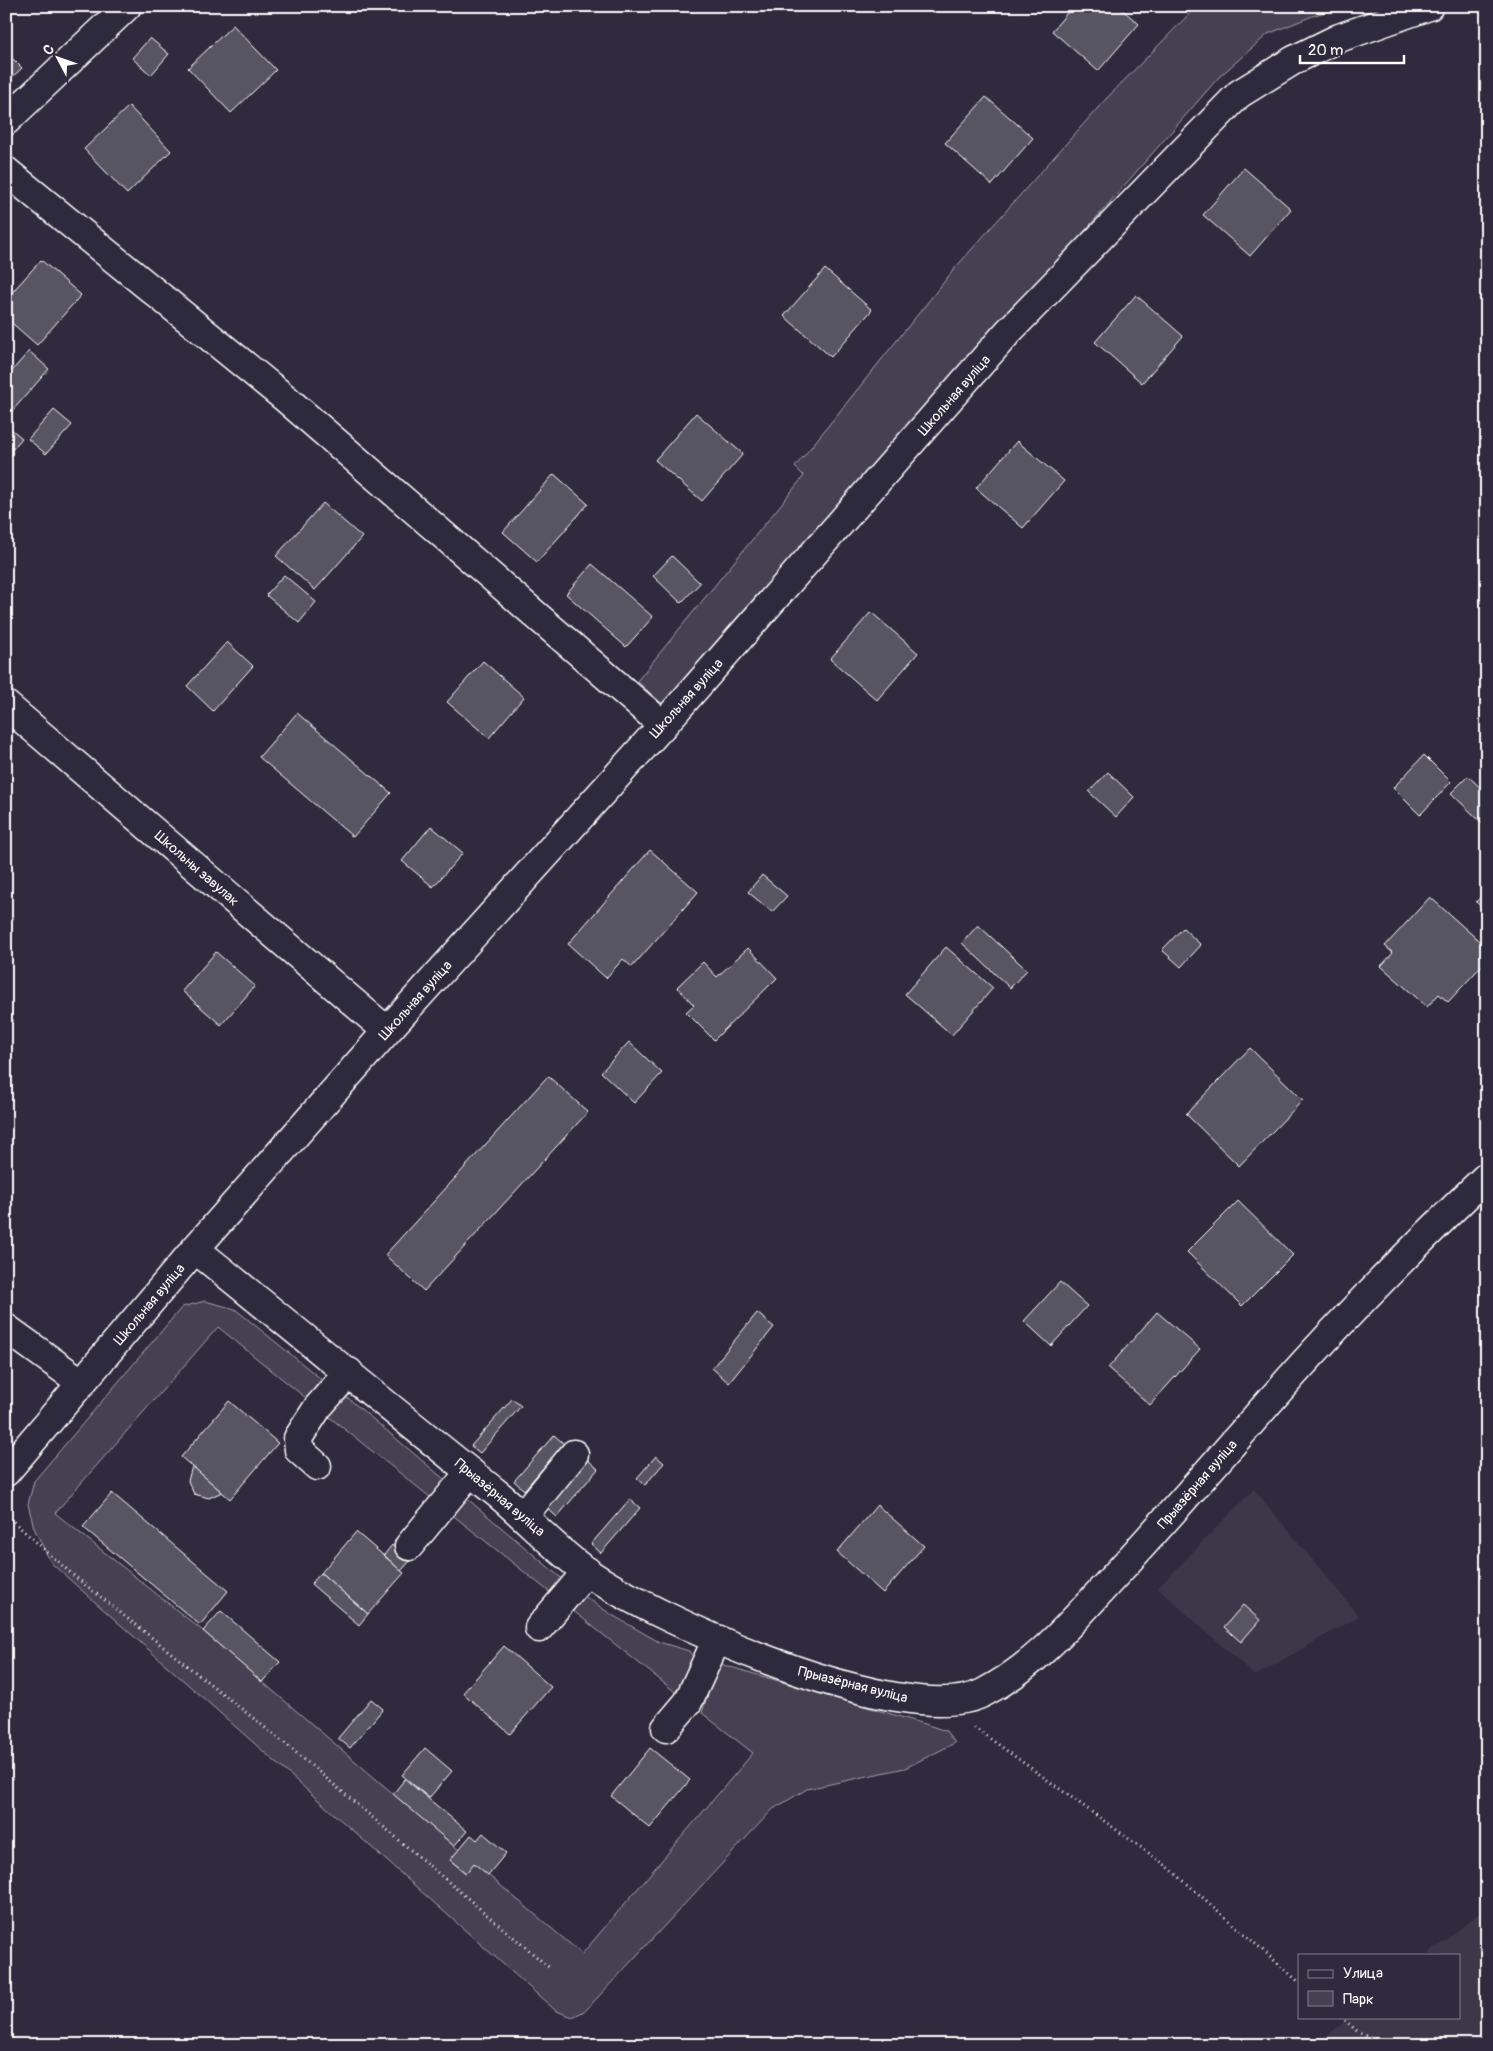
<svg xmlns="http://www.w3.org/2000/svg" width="1493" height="2051" viewBox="0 0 1493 2051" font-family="Pangolin,sans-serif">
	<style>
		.built { fill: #3c3749 }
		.green { fill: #464152; stroke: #a2a0a8 }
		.building { fill: #595564; stroke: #fff }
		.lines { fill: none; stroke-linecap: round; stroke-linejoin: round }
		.minor-casing { stroke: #fff; stroke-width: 31 }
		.major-casing { stroke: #fff; stroke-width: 31 }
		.path { stroke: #fff; stroke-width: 3; stroke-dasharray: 1 4; stroke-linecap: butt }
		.minor { stroke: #2f2a3d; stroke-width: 28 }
		.major { stroke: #2f2a3d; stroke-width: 28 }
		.labels { text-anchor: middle; stroke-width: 4; stroke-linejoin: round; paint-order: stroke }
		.street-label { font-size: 14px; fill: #fff; stroke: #2f2a3d }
	</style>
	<rect width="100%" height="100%" fill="#2f2a3d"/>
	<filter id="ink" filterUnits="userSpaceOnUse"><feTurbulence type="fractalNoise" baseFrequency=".02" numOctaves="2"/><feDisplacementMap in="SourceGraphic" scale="10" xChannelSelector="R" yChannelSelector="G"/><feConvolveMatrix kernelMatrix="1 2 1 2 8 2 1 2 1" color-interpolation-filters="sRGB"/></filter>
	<g filter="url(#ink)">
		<g class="built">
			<path d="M1254 1489 1359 1616 1255 1676 1158 1588Z"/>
			<path d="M1487 1907V2045H1316L1350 2017H1459V1955H1427Z"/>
		</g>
		<g class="green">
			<path d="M1197 6H1345L1315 15 1268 34 1219 77 668 709 637 681 804 476 795 467 956 267 1104 101Z"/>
			<path d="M205 1301 235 1309 321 1379 307 1399 218 1327 55 1513 203 1631 459 1850 450 1860 465 1873 474 1863 582 1954 753 1753 702 1713 717 1663 925 1724 946 1731 955 1743 905 1768 807 1789 773 1809 586 2010 573 2017 556 2011 51 1563 34 1528 28 1504 34 1481 182 1307Z"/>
			<path d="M348 1398 573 1588 612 1615 659 1642 689 1651 695 1660 679 1695 328 1416 339 1402Z"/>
		</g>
		<g class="building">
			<path d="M1073 6H1118L1139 24 1098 71 1052 31Z"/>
			<path d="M233 25 276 70 231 113 188 68Z"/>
			<path d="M150 38 169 54 151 75 132 58Z"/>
			<path d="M6 52 22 68 6 83Z"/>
			<path d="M986 97 1033 138 992 185 945 143Z"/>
			<path d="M129 106 171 151 127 194 84 149Z"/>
			<path d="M1244 168 1291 209 1250 256 1203 215Z"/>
			<path d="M41 260 81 295 37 345 6 318V299Z"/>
			<path d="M825 269 872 310 831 357 784 316Z"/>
			<path d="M1136 295 1183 336 1142 383 1095 342Z"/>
			<path d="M29 351 49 369 6 418V378Z"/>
			<path d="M54 410 72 425 46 454 28 439Z"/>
			<path d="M696 413 743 454 702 501 655 460Z"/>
			<path d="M6 425 22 438 6 457Z"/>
			<path d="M1017 441 1064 481 1023 528 976 488Z"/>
			<path d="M554 474 588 504 537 562 503 532Z"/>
			<path d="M323 503 362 537 315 590 276 556Z"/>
			<path d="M672 556 700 583 681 603 653 576Z"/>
			<path d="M592 564 653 617 626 647 566 594Z"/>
			<path d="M284 575 316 602 299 623 266 595Z"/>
			<path d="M871 612 918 653 877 700 830 659Z"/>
			<path d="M227 642 253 666 213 711 187 686Z"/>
			<path d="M483 661 524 697 489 738 447 702Z"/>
			<path d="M297 713 391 793 353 837 259 757Z"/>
			<path d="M1424 755 1451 782 1420 815 1393 788Z"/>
			<path d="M1108 772 1134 797 1116 817 1089 792Z"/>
			<path d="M1468 776 1487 794V817L1482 823 1451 793Z"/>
			<path d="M431 826 463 853 433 887 402 861Z"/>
			<path d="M650 850 698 892 632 967 623 959 606 978 568 944Z"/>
			<path d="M762 875 787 896 772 912 748 892Z"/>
			<path d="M1487 890V912L1476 902Z"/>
			<path d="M1430 897 1487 948V960L1448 1002 1439 994 1427 1007 1381 966 1393 953 1385 946Z"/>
			<path d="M978 925 1027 970 1010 988 962 943Z"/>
			<path d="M1183 928 1201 945 1181 967 1162 950Z"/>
			<path d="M946 947 993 988 952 1035 905 994Z"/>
			<path d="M748 948 777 978 714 1040 686 1012 694 1005 677 987 703 962 717 977Z"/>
			<path d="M216 952 255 986 221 1025 182 991Z"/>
			<path d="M629 1042 662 1073 634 1103 601 1072Z"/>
			<path d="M1250 1048 1303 1100 1239 1166 1186 1114Z"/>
			<path d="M548 1076 588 1112 424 1291 385 1255Z"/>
			<path d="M1238 1201 1293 1255 1242 1306 1187 1252Z"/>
			<path d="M1060 1282 1087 1306 1051 1346 1024 1321Z"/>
			<path d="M1157 1312 1200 1349 1150 1405 1108 1368Z"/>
			<path d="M757 1313 774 1327 729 1383 712 1368Z"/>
			<path d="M512 1399 521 1406 480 1453 471 1446Z"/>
			<path d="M229 1401 278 1443 230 1499 181 1457Z"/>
			<path d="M554 1435 564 1444 524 1490 514 1481Z"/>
			<path d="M656 1456 664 1463 645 1485 637 1478Z"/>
			<path d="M588 1460 598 1469 557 1517 547 1508Z"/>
			<path d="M192 1466 222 1492 209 1498 194 1494 188 1481Z"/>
			<path d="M112 1493 228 1591 200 1625 83 1527Z"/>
			<path d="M630 1499 640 1508 601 1553 591 1544Z"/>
			<path d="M877 1505 924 1546 883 1593 837 1552Z"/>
			<path d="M356 1532 404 1573 368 1614 321 1573Z"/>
			<path d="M392 1545 410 1561 401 1571 384 1555Z"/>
			<path d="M321 1573 368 1614 359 1625 311 1584Z"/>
			<path d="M1243 1605 1260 1620 1241 1642 1224 1627Z"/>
			<path d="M221 1611 280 1662 262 1682 203 1631Z"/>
			<path d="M504 1646 551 1687 510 1734 463 1693Z"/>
			<path d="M371 1699 383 1709 350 1748 338 1738Z"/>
			<path d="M425 1748 452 1771 429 1798 402 1775Z"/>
			<path d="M650 1748 690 1780 650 1828 611 1796Z"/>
			<path d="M405 1779 467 1831 454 1846 393 1794Z"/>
			<path d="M483 1833 506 1853 488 1875 474 1863 466 1873 450 1860 471 1835 477 1840Z"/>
		</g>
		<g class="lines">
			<g class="minor-casing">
				<g id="minor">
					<path d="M6 121 127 6"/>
					<path d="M6 171 285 398 663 725"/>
					<path d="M6 705 387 1031"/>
					<path d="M195 1249C297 1331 397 1414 499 1495 528 1519 557 1551 587 1572 656 1620 905 1732 983 1693 1034 1667 1069 1625 1107 1584 1160 1527 1211 1468 1262 1410 1333 1328 1409 1251 1487 1176"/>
					<path d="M6 1328 82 1383"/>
					<path d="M317 1466 299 1450 298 1438 318 1407 349 1372"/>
					<path d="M524 1515 574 1454"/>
					<path d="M409 1546 470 1472"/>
					<path d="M539 1628 587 1571"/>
					<path d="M666 1728 688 1702 717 1639"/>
				</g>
			</g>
			<g class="major-casing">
				<path id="major" d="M6 1472 195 1249 387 1031 663 725 1008 332 1239 94 1294 60 1339 38 1429 6"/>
			</g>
			<g class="path">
				<path d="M6 1515 73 1575 287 1745 551 1969"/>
				<path d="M974 1727 1168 1867 1299 1982"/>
				<path d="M1341 2017 1357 2031 1388 2045"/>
			</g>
			<use href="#minor" class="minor"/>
			<use href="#major" class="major"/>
		</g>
	</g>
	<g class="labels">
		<g class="street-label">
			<text transform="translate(954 395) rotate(-49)" y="5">Школьная вуліца</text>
			<text transform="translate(686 698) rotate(-48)" y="5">Школьная вуліца</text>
			<text transform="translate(197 868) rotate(41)" y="5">Школьны завулак</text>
			<text transform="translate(415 1000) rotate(-48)" y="5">Школьная вуліца</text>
			<text transform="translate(149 1304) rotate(-50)" y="5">Школьная вуліца</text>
			<text transform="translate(1197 1484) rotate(-49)" y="5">Прыазёрная вуліца</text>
			<text transform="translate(500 1497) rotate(40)" y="5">Прыазёрная вуліца</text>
			<text transform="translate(853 1684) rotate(14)" y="5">Прыазёрная вуліца</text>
		</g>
	</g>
	<rect width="1493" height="2051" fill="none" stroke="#2f2a3d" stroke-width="25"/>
	<rect x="12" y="12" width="1468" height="2026" fill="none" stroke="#fff" stroke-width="2" filter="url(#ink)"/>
	<rect x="1298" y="1954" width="162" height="65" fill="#2f2a3d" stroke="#827f8b"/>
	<rect x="1308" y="1970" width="25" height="8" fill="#2f2a3d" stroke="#827f8b"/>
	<text x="1343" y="1978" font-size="15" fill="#ffffff">Улица</text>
	<rect x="1308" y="1991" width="25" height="15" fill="#464152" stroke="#827f8b"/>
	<text x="1343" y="2004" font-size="15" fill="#ffffff">Парк</text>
	<g transform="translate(58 58) rotate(311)" stroke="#2f2a3d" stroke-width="4" paint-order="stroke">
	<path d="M0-4L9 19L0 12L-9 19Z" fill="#ffffff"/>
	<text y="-8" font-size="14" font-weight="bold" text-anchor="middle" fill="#ffffff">С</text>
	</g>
	<path d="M1300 55v8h104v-8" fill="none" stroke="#ffffff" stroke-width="2.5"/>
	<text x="1308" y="55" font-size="15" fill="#ffffff" stroke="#2f2a3d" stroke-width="4" paint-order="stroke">20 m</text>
</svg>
